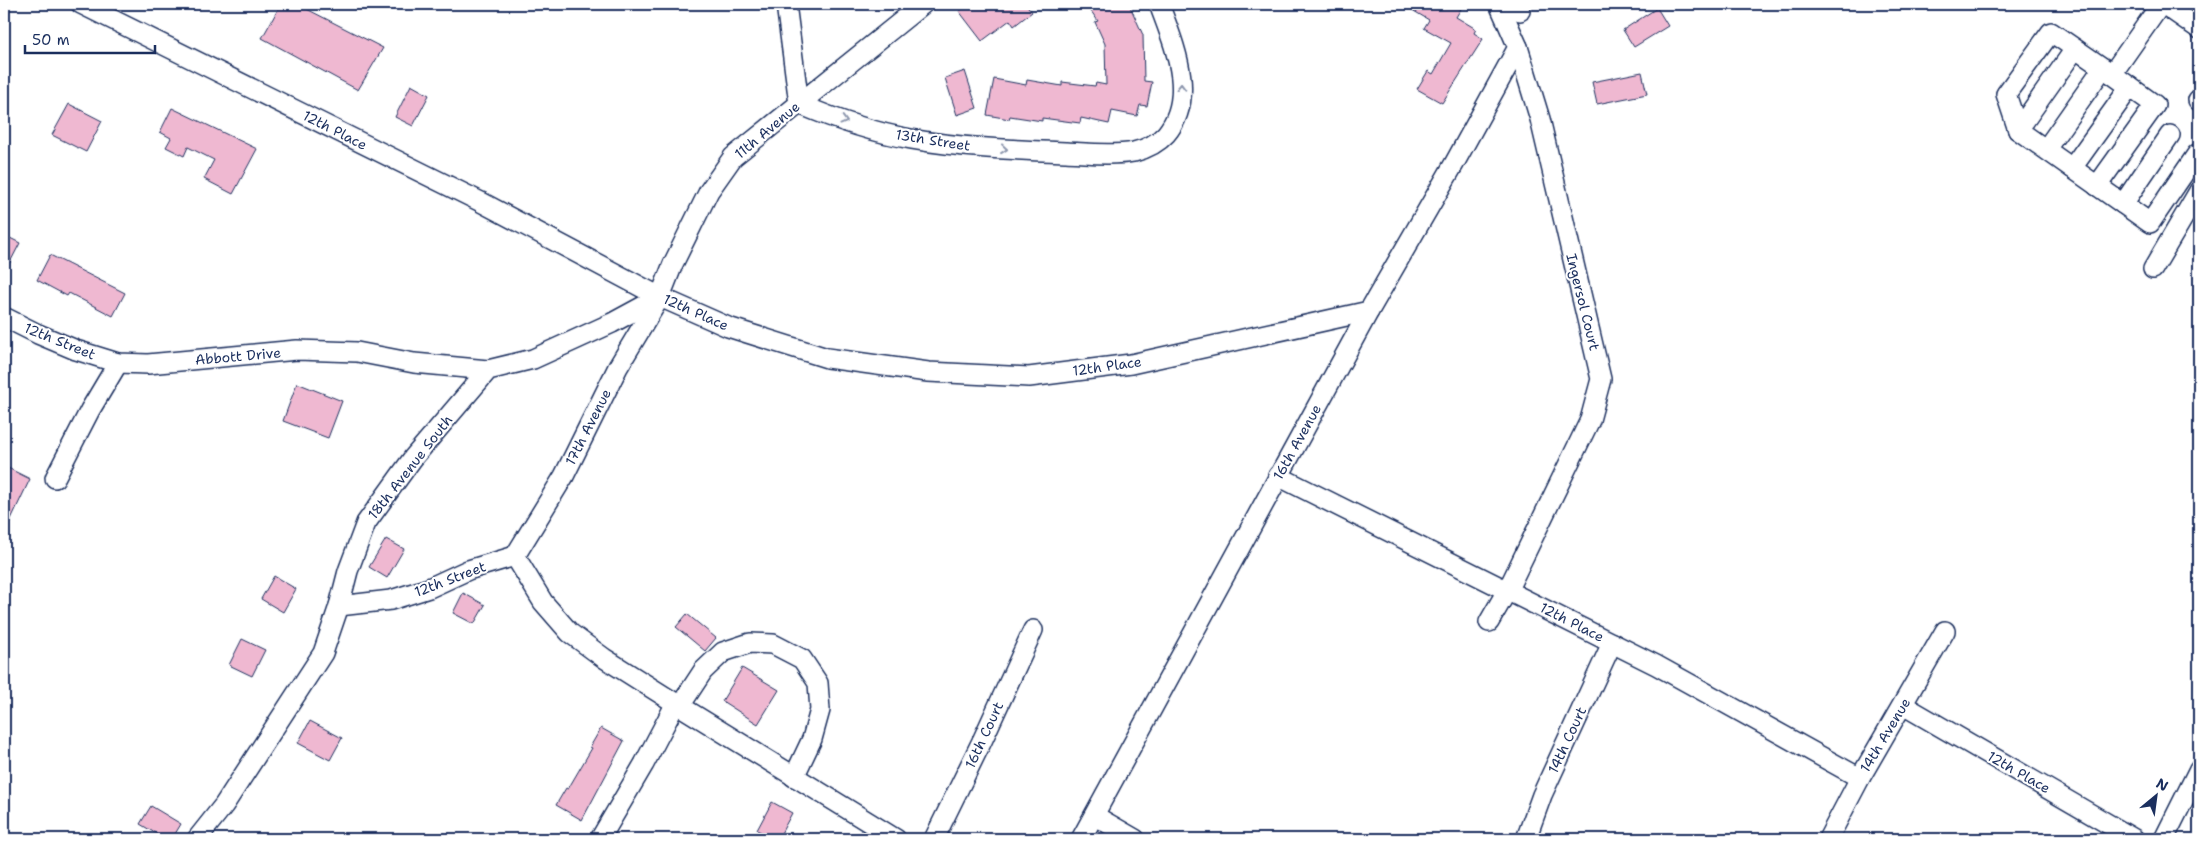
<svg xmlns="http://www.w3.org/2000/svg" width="2203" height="843" viewBox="0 0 2203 843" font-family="'Shantell Sans',sans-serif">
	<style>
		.building { fill: #efb8d1; stroke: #1b2f5e }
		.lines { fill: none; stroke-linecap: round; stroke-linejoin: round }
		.minor-casing { stroke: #1b2f5e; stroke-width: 22 }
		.minor { stroke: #fff; stroke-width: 19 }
		.oneway { stroke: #8d97ae }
		.labels { text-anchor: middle; stroke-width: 4; stroke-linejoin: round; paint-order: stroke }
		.street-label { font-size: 14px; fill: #1b2f5e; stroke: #fff }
	</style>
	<rect width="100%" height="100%" fill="#fff"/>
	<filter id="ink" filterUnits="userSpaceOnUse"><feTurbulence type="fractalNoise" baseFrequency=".02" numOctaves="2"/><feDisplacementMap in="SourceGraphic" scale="10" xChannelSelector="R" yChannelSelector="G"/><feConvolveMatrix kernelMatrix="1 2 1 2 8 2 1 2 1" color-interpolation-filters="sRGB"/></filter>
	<g filter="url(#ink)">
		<g class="building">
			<path d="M281 4H297L383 48 358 90 262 38Z"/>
			<path d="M969 4H1026L1032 12 1014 26 1010 20 982 41 959 11Z"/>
			<path d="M1086 4H1129L1143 35 1144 81 1152 82 1147 106 1140 105 1137 116 1112 111 1109 124 1081 118 1080 123 1042 118V121L1010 116 1009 119 987 115 994 79 1026 85 1027 80 1062 86V82L1095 86 1096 83 1106 85 1105 44 1095 22 1098 21Z"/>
			<path d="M1402 4H1464L1456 17 1476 29 1474 33 1483 39 1442 103 1417 89 1428 71 1433 74 1451 43 1424 28 1429 20Z"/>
			<path d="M1657 8 1668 26 1634 47 1623 30Z"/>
			<path d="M965 71 977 108 957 115 945 78Z"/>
			<path d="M1642 72 1647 94 1597 104 1592 82Z"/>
			<path d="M411 85 429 95 413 126 395 117Z"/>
			<path d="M69 104 102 121 86 152 52 135Z"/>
			<path d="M172 108 257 149 233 194 204 179 214 160 188 147 184 156 166 147 171 138 160 132Z"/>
			<path d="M4 235 20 243 4 274Z"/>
			<path d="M50 255 125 293 113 316 69 293 67 296 37 280Z"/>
			<path d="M297 383 342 401 328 438 283 421Z"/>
			<path d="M4 466 30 479 4 534Z"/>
			<path d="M386 539 404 549 387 578 369 567Z"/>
			<path d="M274 576 296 589 283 612 261 599Z"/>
			<path d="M463 593 485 605 474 624 453 613Z"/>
			<path d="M687 614 716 638 705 651 676 627Z"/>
			<path d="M242 639 265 650 252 676 229 665Z"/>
			<path d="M742 668 779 690 758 724 722 701Z"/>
			<path d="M310 721 342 738 330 760 298 743Z"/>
			<path d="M601 728 624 741 582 820 556 805 566 788 568 789 592 748 590 747Z"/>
			<path d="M772 802 792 813 778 839H773L757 830Z"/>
			<path d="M151 806 181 824 172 839H165L140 824Z"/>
		</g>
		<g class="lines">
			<g class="minor-casing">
				<g id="minor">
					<path d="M81 4 481 202 660 297 728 327 827 358 928 372 1029 377 1131 364 1369 311"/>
					<path d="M786 4 799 104"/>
					<path d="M1517 4 1520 11"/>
					<path d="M2161 4 2112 74 2051 32 2006 94 2018 130 2123 204 2170 135"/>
					<path d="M2163 4 2199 29"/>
					<path d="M2198 100 2199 101"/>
					<path d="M799 104C834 119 872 132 911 139 961 148 1014 150 1066 152 1088 153 1111 156 1134 152 1146 149 1157 144 1166 134 1198 96 1173 43 1159 4"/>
					<path d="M2018 130 2075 49"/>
					<path d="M2046 149 2103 68"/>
					<path d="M2072 168 2130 87"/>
					<path d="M2097 186 2155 105 2112 74"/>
					<path d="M2123 204 2150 223 2197 154"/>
					<path d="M2153 269 2199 191"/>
					<path d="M4 317 38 334 76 350 118 363 148 364 297 350 357 352 414 363 488 370"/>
					<path d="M1278 476 1656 665 1860 778"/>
					<path d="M55 478 90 410 118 363"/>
					<path d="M515 556 564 476 618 367 660 297 673 264 709 191 733 157 923 4"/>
					<path d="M515 556 543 602 570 633 604 658 680 706 896 839"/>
					<path d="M339 606 391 600 429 588 468 570 515 556"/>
					<path d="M1489 622 1508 589 1590 420 1601 379 1540 119 1518 47 1499 4"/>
					<path d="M1903 705 2134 839"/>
					<path d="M680 706 703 671 723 652 750 643 773 644 802 659 818 683 820 710 812 739 794 777"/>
					<path d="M1095 816 1135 839"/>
					<path d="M197 839 224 805 323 653 339 606 348 571 366 523 413 458 488 370 533 359 612 323 660 297"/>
					<path d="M600 839 644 764 676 703"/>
					<path d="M934 839 982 741 1033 630"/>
					<path d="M1081 839 1369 311 1454 164 1518 47"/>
					<path d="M1526 839 1542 795 1612 643"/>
					<path d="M1828 839 1860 778 1945 631"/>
					<path d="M2164 839 2199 769"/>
				</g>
			</g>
			<use href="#minor" class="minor"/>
		</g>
		<defs><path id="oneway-chevron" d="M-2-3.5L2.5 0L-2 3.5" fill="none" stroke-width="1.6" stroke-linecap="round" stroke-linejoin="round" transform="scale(1.25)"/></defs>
		<g class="oneway">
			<use href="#oneway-chevron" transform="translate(1181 87) rotate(-89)"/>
			<use href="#oneway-chevron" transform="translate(844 121) rotate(15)"/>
			<use href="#oneway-chevron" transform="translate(1004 149) rotate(6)"/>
		</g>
	</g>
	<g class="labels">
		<g class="street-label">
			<text transform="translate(335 130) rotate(27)" y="5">12th Place</text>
			<text transform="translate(767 130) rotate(-40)" y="5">11th Avenue</text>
			<text transform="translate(933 140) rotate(9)" y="5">13th Street</text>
			<text transform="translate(1583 302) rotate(76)" y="5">Ingersol Court</text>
			<text transform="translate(696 312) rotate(24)" y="5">12th Place</text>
			<text transform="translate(60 341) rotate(22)" y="5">12th Street</text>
			<text transform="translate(238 356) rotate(-5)" y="5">Abbott Drive</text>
			<text transform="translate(1107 366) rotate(-8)" y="5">12th Place</text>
			<text transform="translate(588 427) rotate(-63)" y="5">17th Avenue</text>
			<text transform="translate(1297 442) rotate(-61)" y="5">16th Avenue</text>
			<text transform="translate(410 467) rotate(-52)" y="5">18th Avenue South</text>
			<text transform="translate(450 579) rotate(-21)" y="5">12th Street</text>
			<text transform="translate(1572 622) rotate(27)" y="5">12th Place</text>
			<text transform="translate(984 735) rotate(-65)" y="5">16th Court</text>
			<text transform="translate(1885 735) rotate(-59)" y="5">14th Avenue</text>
			<text transform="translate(1567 740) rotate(-65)" y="5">14th Court</text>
			<text transform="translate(2019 772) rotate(30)" y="5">12th Place</text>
		</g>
	</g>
	<rect width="2203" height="843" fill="none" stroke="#fff" stroke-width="20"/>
	<rect x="10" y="10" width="2183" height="823" fill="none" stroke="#1b2f5e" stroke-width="2" filter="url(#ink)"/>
	<g transform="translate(2156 796) rotate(29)" stroke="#ffffff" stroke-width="4" paint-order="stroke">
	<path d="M0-4L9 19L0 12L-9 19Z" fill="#1b2f5e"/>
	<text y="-8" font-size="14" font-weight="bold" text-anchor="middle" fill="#1b2f5e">N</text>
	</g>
	<path d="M25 45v8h130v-8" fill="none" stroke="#1b2f5e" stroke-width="2.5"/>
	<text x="32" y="45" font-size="15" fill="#1b2f5e" stroke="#ffffff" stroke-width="4" paint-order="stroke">50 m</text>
</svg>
